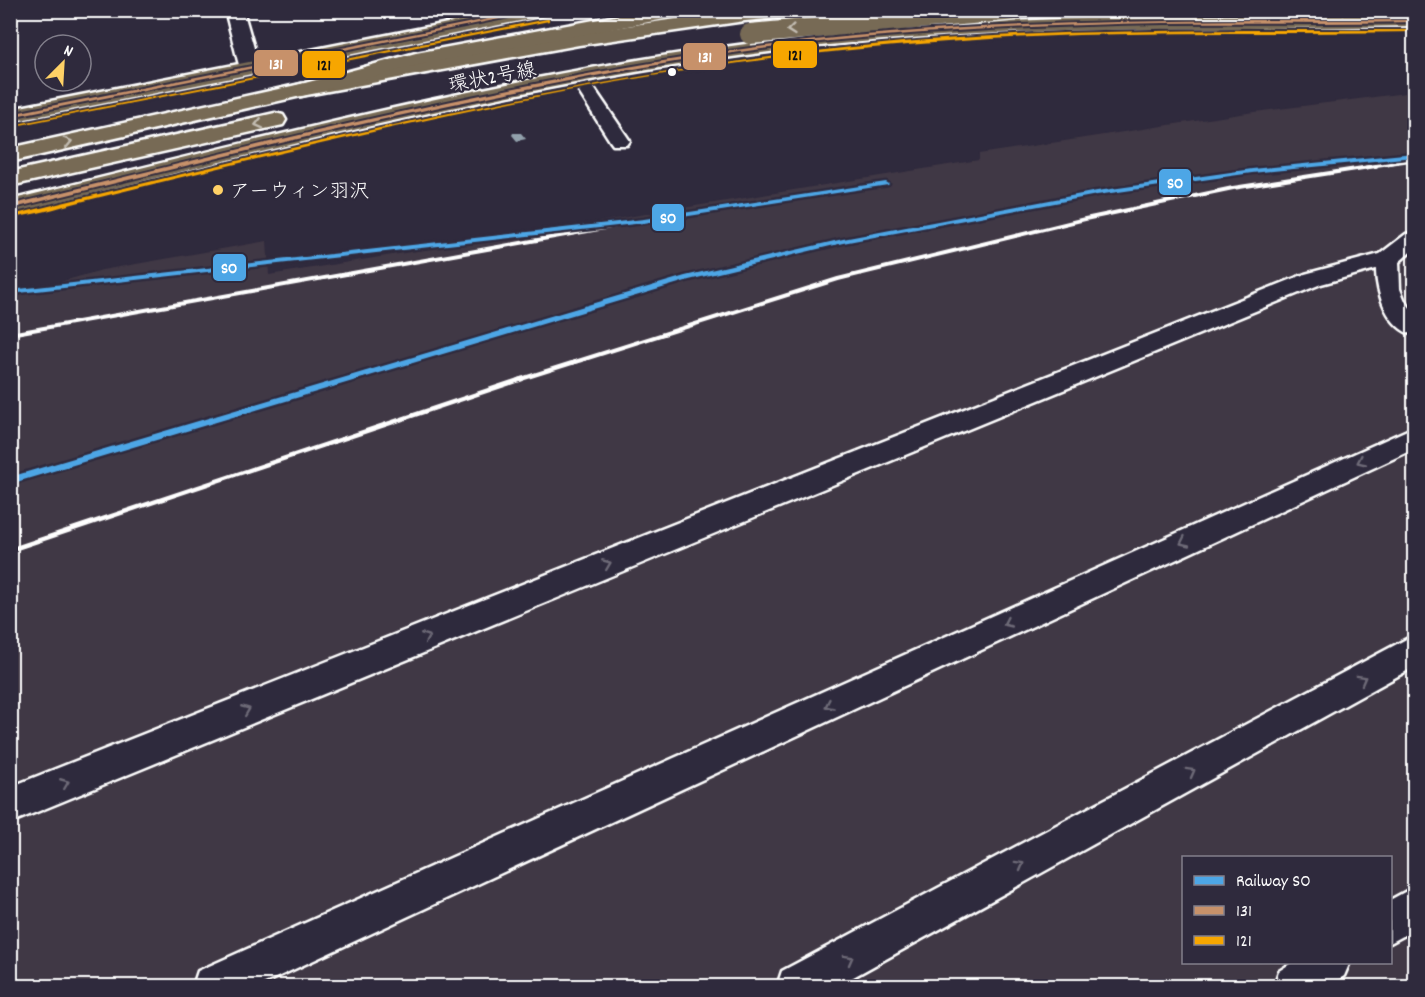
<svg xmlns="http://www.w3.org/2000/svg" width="1425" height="997" viewBox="0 0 1425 997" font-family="Dekko,'Klee One',sans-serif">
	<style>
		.built { fill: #413845; fill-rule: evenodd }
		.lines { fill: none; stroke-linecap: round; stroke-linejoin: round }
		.stream { fill: #92a1ac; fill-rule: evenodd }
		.lane-casing { stroke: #fff; stroke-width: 5 }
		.street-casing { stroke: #fff; stroke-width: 5 }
		.secondary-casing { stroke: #fff; stroke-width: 5 }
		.primary-casing { stroke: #fff; stroke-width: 5 }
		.highway-casing { stroke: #fff; stroke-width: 5 }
		.lane { fill: #2f2a3d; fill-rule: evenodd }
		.street { fill: #2f2a3d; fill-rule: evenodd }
		.secondary { fill: #2f2a3d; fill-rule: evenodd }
		.primary { fill: #776a54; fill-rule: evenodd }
		.highway { fill: #776a54; fill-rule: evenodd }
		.rail-far2 { stroke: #fff; stroke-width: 3 }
		.rail-far1 { stroke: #fff; stroke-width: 4 }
		.rail { stroke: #fff; stroke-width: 4.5 }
		.primary-bridge-casing { stroke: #fff; stroke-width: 23; stroke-linecap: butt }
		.primary-bridge { stroke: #776a54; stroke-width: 20 }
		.bus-1-casing { stroke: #2f2a3d; stroke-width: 4 }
		.bus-2-casing { stroke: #2f2a3d; stroke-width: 4 }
		.bus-1 { fill: #c7916a; fill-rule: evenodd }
		.bus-2 { fill: #f7a600; fill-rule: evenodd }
		.rail-1-casing { stroke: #2f2a3d; stroke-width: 5 }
		.rail-1 { fill: #4da6e6; fill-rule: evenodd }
		.oneway { stroke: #c2bcb2 }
		.oneway2 { stroke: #6d6a77 }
		.bus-dot { fill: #fff; stroke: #2f2a3d; stroke-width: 2 }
		.poi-dot { fill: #ffd166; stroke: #2f2a3d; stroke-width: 2 }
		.labels { text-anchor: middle; stroke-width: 4.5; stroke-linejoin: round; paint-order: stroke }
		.far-street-label { font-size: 20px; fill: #fff; stroke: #2f2a3d }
		.far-poi-label { font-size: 20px; fill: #fff; stroke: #2f2a3d; text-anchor: start }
		.line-badge { stroke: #2f2a3d; stroke-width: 2 }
		.badge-label { font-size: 16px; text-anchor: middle; font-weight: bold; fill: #fff }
		.pale-badge-label { font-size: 16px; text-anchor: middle; font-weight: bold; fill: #111 }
	</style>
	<rect width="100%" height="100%" fill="#2f2a3d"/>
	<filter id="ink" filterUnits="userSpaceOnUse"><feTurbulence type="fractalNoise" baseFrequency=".0167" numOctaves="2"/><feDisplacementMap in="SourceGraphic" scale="12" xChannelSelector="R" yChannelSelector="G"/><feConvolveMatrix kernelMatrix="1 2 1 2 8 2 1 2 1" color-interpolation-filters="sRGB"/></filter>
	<g filter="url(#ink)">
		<path class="built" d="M1414 92V986H11V300L39 288 102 270 267 241 269 275 979 160V154L1254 112ZM1184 858H1390V962H1184Z"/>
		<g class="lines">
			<path class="stream" d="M513 133H521L526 139 517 141 512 135Z"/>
			<g class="lane-casing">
				<g id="lane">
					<path d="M588 87 594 88 630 141 627 145H613L610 141 579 92 582 88Z"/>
					<path d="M1414 232V249L1399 262 1400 289 1405 301 1414 313V335C1388 329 1376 293 1376 269L1321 284 10 823V787L1305 274 1380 254 1406 234Z"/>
					<path d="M1414 427V449L258 986H193L198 971Z"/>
					<path d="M1414 635V667L837 986H777L782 971Z"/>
					<path d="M1414 887V930L1390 943V900Z"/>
					<path d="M1293 962H1350L1344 976 1329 986H1274L1279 971Z"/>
				</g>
			</g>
			<g class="street-casing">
				<path id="street" d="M225 10H243L260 69 257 73H243L240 69Z"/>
			</g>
			<g class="secondary-casing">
				<path id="secondary" d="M824 10H842L858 39 855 43H841Z"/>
			</g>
			<g class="primary-casing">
				<g id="primary">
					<path d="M514 10H554L545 16 10 122V109Z"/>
					<path d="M738 10H806L797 16 745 21 579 45 301 96 10 162V148L301 84 579 33Z"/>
					<path d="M1163 16 1414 15V26C1219 30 1024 25 829 45 552 74 280 148 10 214V200C254 141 498 76 746 44 885 26 1023 19 1163 16Z"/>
					<path d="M275 113 283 115 286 120 283 125 10 186V172Z"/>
				</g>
			</g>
			<g class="highway-casing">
				<path id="highway" d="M648 10H690L681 16 418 65 301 96 294 94 291 90 294 86 416 53Z"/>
			</g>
			<use href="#lane" class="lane"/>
			<use href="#street" class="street"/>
			<use href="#secondary" class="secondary"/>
			<use href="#primary" class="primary"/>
			<use href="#highway" class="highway"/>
			<path class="rail-far2" d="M1366 167 1414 160"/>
			<g class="rail-far1">
				<path d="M10 334 644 221"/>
				<path d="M518 380 838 279 1085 219 1233 188 1376 166"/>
			</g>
			<path class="rail" d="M10 550 522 379"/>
			<g class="primary-bridge-casing">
				<path id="primary-bridge" d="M750 34 1016 10"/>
			</g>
			<use href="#primary-bridge" class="primary-bridge"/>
			<g class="bus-1-casing">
				<g id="bus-1">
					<path d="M533 10H544L10 117V114Z"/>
					<path d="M1246 20H1414V22C1331 24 1248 22 1164 23 1052 25 940 30 829 41 722 52 617 71 512 92 343 126 177 168 10 209V205C253 146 496 83 743 49 910 25 1078 22 1246 20Z"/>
				</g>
			</g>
			<g class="bus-2-casing">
				<g id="bus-2">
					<path d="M547 19H549V21L10 127V125H12Z"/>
					<path d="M1246 30H1414V32C1303 34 1191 32 1079 35 936 40 793 53 652 76 506 100 362 134 219 168 172 179 126 191 80 202 57 208 34 215 10 218V216L12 215C281 150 550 82 825 50 965 33 1106 31 1246 30Z"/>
				</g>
			</g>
			<use href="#bus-1" class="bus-1"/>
			<use href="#bus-2" class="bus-2"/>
			<g class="rail-1-casing">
				<g id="rail-1">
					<path d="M1414 153V157L1252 173 1097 195 843 243 689 280 10 484V477L685 276 843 239 1097 191 1252 169Z"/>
					<path d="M886 182 889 184 888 185 644 223 10 294V290L644 219Z"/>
				</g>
			</g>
			<use href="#rail-1" class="rail-1"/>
		</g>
		<defs><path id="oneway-chevron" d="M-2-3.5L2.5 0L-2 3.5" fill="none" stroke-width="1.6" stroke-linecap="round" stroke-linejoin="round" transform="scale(1.5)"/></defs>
		<g class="oneway">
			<use href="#oneway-chevron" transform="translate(791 30) rotate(174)"/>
			<use href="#oneway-chevron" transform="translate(259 124) rotate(167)"/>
			<use href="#oneway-chevron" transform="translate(68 142) rotate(-13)"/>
		</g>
		<g class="oneway2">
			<use href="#oneway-chevron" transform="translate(1361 461) rotate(155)"/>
			<use href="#oneway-chevron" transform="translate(1184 542) rotate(155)"/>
			<use href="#oneway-chevron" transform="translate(607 564) rotate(-22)"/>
			<use href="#oneway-chevron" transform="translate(1007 623) rotate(155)"/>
			<use href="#oneway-chevron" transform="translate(426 637) rotate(-22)"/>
			<use href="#oneway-chevron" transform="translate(1362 679) rotate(-29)"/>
			<use href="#oneway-chevron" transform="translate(829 705) rotate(155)"/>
			<use href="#oneway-chevron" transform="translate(246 710) rotate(-22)"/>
			<use href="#oneway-chevron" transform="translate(1191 772) rotate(-29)"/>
			<use href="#oneway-chevron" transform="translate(65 783) rotate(-22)"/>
			<use href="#oneway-chevron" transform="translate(1020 865) rotate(-29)"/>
			<use href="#oneway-chevron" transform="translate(849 959) rotate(-29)"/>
		</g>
	</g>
	<circle class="bus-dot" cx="672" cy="72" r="5"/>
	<circle class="poi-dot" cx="218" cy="190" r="6"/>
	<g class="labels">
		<g class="far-street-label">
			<text transform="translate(492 76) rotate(-11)" y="7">環状2号線</text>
		</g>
		<g class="far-poi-label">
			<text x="230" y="197">アーウィン羽沢</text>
		</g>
	</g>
	<g class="line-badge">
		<rect x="772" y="40" width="46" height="29" rx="6" fill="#f7a600"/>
		<rect x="682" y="42" width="45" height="29" rx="6" fill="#c7916a"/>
		<rect x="253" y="49" width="46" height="28" rx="6" fill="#c7916a"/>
		<rect x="301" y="50" width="45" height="29" rx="6" fill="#f7a600"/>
		<rect x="1158" y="168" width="34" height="28" rx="6" fill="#4da6e6"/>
		<rect x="651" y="203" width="34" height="29" rx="6" fill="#4da6e6"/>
		<rect x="212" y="253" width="35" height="29" rx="6" fill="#4da6e6"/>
	</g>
	<g class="badge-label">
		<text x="705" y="62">131</text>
		<text x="276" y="69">131</text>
		<text x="1175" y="188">SO</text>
		<text x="668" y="223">SO</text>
		<text x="229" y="273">SO</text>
	</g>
	<g class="pale-badge-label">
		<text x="795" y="60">121</text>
		<text x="324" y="70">121</text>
	</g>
	<rect width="1425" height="997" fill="none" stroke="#2f2a3d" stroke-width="36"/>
	<rect x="18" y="18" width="1389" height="961" fill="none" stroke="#fff" stroke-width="2" filter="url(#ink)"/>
	<rect x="1182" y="856" width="210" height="108" fill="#2f2a3d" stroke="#827f8b" stroke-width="1.5"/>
	<rect x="1194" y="876" width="30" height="9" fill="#4da6e6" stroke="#827f8b" stroke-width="1.5"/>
	<text x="1236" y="886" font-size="18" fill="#ffffff">Railway SO</text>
	<rect x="1194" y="906" width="30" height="9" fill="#c7916a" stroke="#827f8b" stroke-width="1.5"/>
	<text x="1236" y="916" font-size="18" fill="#ffffff">131</text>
	<rect x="1194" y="936" width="30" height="9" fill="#f7a600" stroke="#827f8b" stroke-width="1.5"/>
	<text x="1236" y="946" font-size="18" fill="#ffffff">121</text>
	<g transform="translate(63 63) rotate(24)"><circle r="28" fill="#2f2a3d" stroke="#827f8b" stroke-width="1.5"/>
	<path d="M0-4.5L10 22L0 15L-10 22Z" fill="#ffd166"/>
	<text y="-9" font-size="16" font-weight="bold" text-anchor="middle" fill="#ffffff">N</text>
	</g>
</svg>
